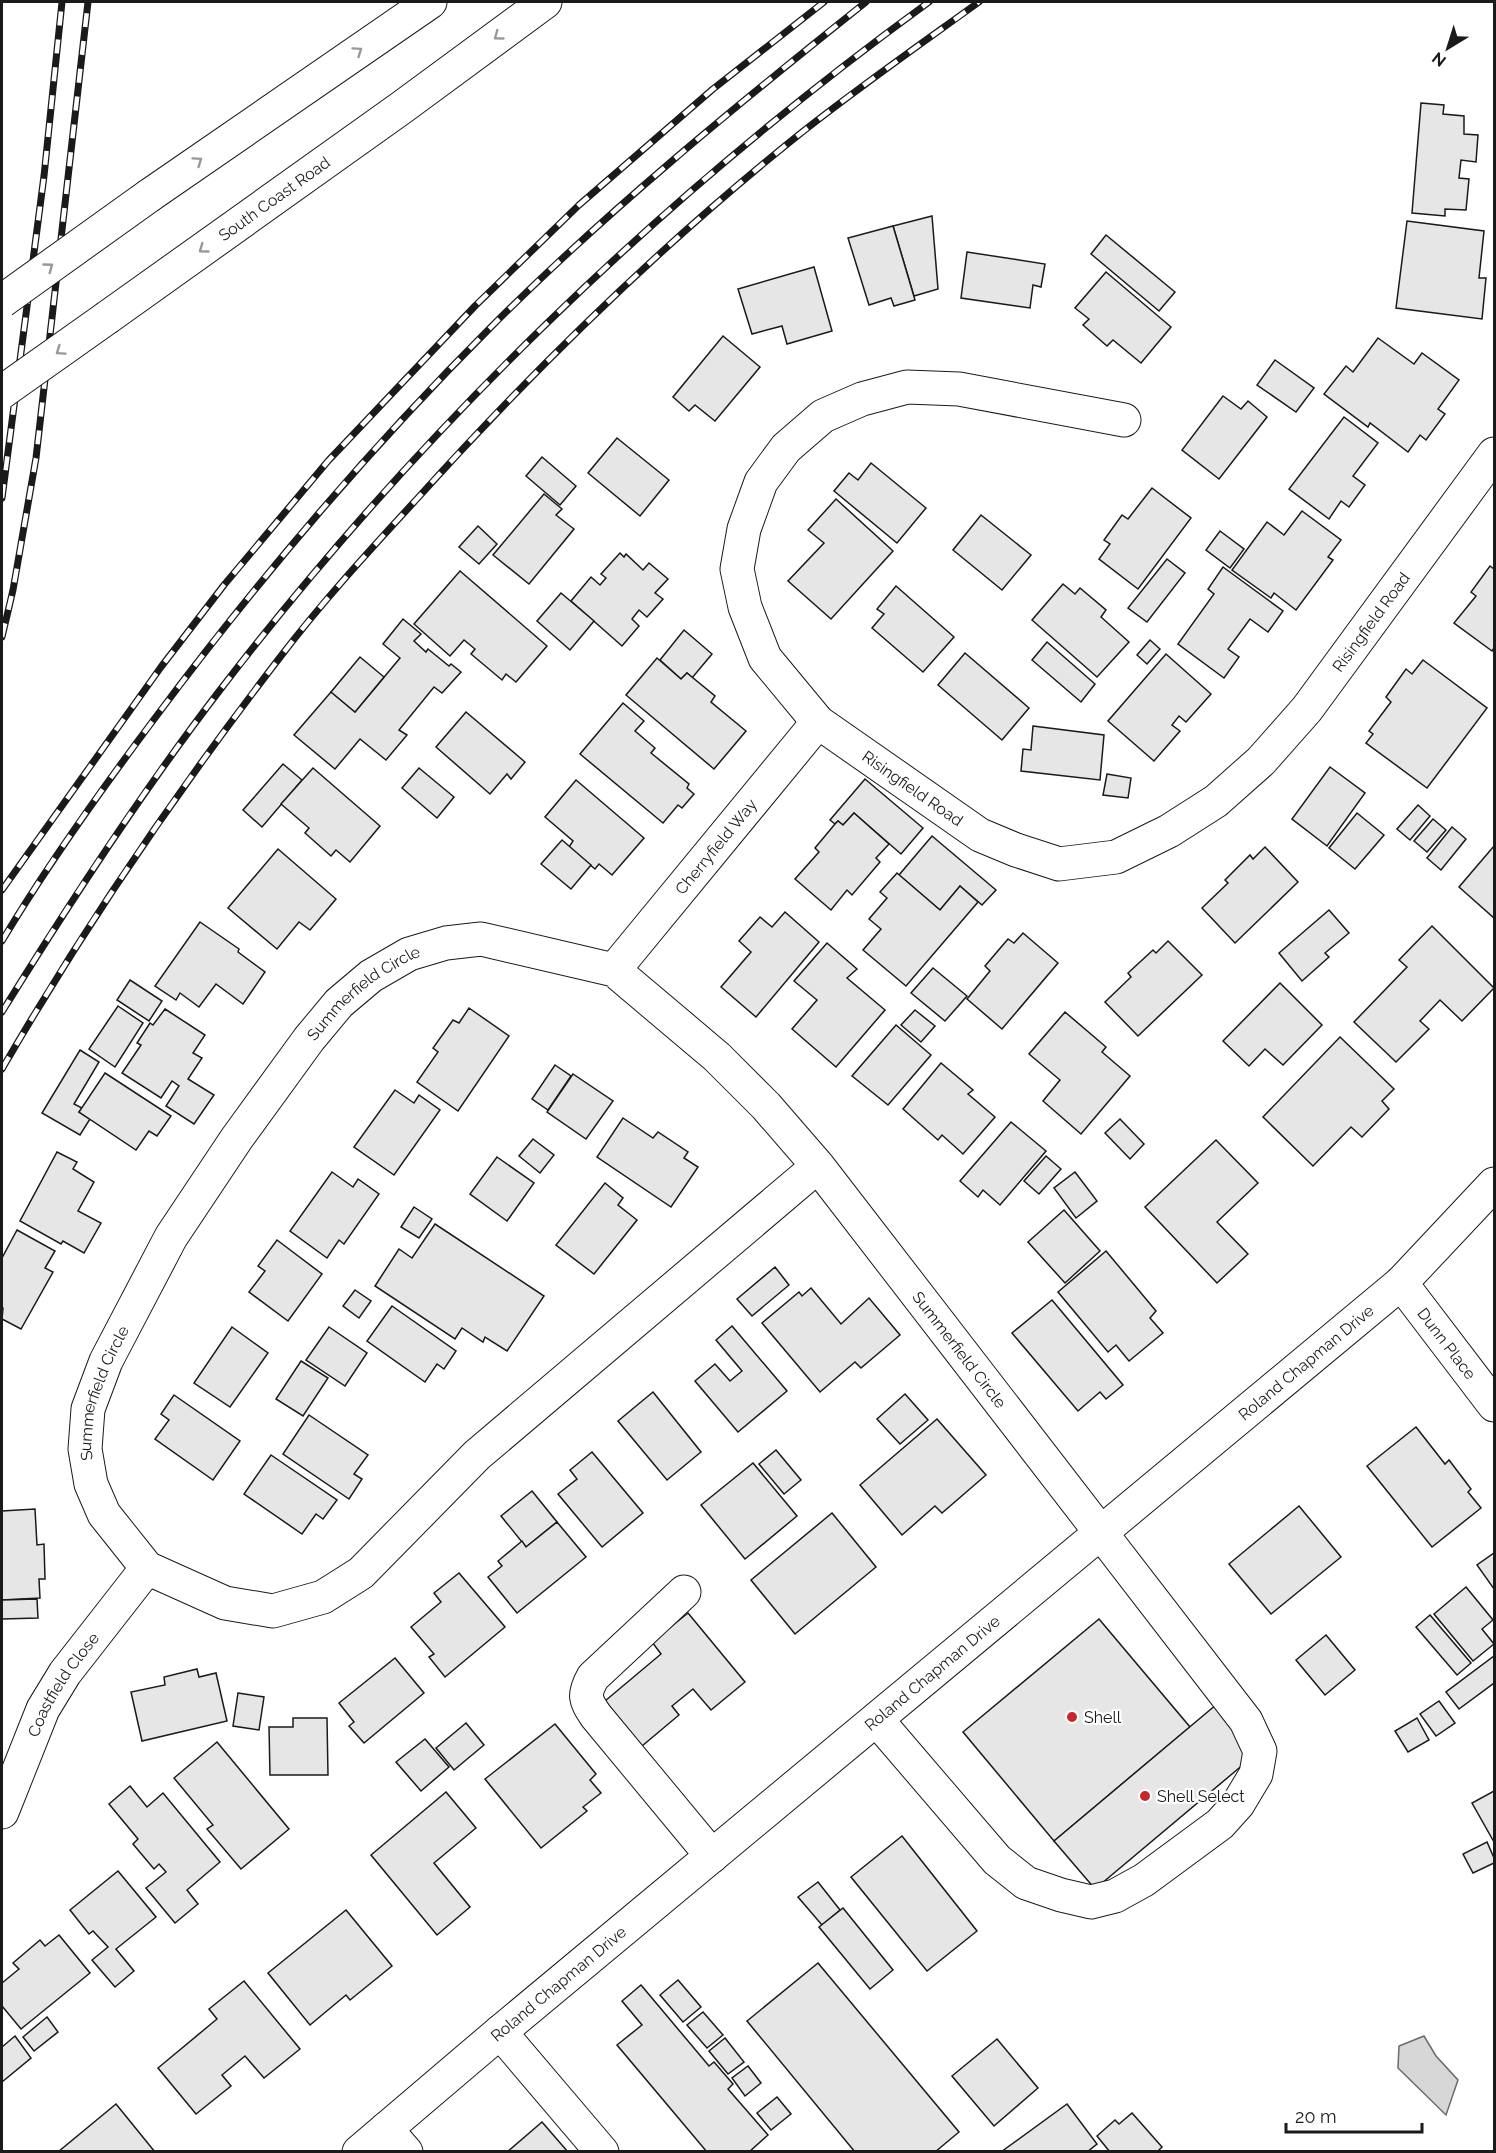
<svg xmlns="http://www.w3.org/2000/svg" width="1496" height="2153" viewBox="0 0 1496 2153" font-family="Raleway,sans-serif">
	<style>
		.water { fill: #d7d7d7; stroke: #6a6a6a; stroke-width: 1.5 }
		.building { fill: #e6e6e6; stroke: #1a1a1a; stroke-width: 1.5 }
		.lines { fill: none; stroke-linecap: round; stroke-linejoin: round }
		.minor-casing { stroke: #1a1a1a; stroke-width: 35 }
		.highway-casing { stroke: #1a1a1a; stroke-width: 35 }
		.minor { stroke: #fff; stroke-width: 33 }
		.highway { stroke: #fff; stroke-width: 33 }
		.rail-casing { stroke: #1a1a1a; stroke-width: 7 }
		.rail { stroke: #fff; stroke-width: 4.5; stroke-dasharray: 14; stroke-linecap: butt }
		.highway-bridge-casing { stroke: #1a1a1a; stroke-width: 35; stroke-linecap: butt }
		.highway-bridge { stroke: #fff; stroke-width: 33 }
		.oneway { stroke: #989898 }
		.poi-dot { fill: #c62828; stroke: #fff; stroke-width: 2 }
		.labels { text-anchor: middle; stroke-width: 4.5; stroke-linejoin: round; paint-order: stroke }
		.street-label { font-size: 16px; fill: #1a1a1a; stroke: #fff }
		.poi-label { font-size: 16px; fill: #1a1a1a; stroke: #fff; text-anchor: start }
	</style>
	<rect width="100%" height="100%" fill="#fff"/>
	<path class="water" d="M1424 2036 1436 2056 1458 2080 1446 2115 1398 2068 1399 2046Z"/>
	<g class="building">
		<path d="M1421 103 1444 105 1443 114 1464 116V134L1478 135 1476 162 1461 160 1459 178 1469 179 1466 210 1445 209V216L1412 213Z"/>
		<path d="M932 216 938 289 914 296 893 226Z"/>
		<path d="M1407 221 1484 231 1479 278H1486L1482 319 1396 308Z"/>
		<path d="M893 226 915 300 894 306 891 298 869 305 848 238Z"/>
		<path d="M1106 235 1175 292 1159 311 1091 254Z"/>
		<path d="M967 252 1045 264 1041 287 1033 285 1030 308 961 298Z"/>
		<path d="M814 267 832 331 787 344 782 326 752 334 738 289Z"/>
		<path d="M1106 272 1171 327 1141 363 1113 340 1107 346 1083 325 1089 319 1075 308Z"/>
		<path d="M723 336 760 367 715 421 695 405 689 411 673 397Z"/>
		<path d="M1378 338 1414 364 1422 353 1459 380 1438 409 1445 414 1426 440 1420 435 1408 452 1370 423 1368 427 1324 394 1346 366 1353 372Z"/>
		<path d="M1275 360 1314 388 1296 412 1257 385Z"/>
		<path d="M1223 396 1241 409 1248 401 1267 417 1219 479 1182 450Z"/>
		<path d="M1344 417 1378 443 1353 476 1365 485 1349 507 1341 501 1329 519 1289 489Z"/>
		<path d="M617 438 669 480 640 516 588 473Z"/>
		<path d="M542 457 576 486 560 505 526 476Z"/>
		<path d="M871 463 926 508 897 543 834 491 849 473 858 480Z"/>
		<path d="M1152 488 1191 518 1138 589 1099 559 1110 544 1104 540 1122 515 1128 519Z"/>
		<path d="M544 494 562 509 556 515 574 529 529 584 493 555Z"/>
		<path d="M836 499 893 551 831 619 788 581 824 543 808 530Z"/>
		<path d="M1302 511 1341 540 1328 557 1333 560 1296 610 1274 593 1271 598 1232 570 1267 522 1284 535Z"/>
		<path d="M981 515 1031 555 1002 590 953 550Z"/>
		<path d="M478 526 497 544 479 564 459 547Z"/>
		<path d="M1220 531 1244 549 1230 568 1206 550Z"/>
		<path d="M620 553 624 557 626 554 643 570 649 563 668 579 655 593 663 599 647 617 639 610 632 619 639 626 622 646 571 601 591 577 600 585 606 578 601 574Z"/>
		<path d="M1167 559 1185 573 1147 622 1128 608Z"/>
		<path d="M1490 566 1494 569V648L1492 651 1454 623 1476 596 1471 592Z"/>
		<path d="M1223 567 1283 611 1268 632 1250 619 1228 649 1239 657 1224 678 1178 644 1214 594 1208 589Z"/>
		<path d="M460 571 547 646 516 682 506 674 502 680 471 654 475 649 464 640 450 656 414 624Z"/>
		<path d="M1063 584 1075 594 1080 588 1106 610 1101 617 1129 642 1097 677 1032 620Z"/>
		<path d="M896 586 954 637 923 672 872 628 884 614 877 609Z"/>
		<path d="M561 593 594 621 570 650 537 621Z"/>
		<path d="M403 619 421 634 414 641 426 652 428 649 449 666 451 664 461 672 442 693 434 687 399 730 407 735 386 760 360 739 335 769 294 735 331 692 355 712 400 658 383 644Z"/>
		<path d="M684 630 712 654 692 678 687 673 681 679 660 660Z"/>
		<path d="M1150 640 1160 649 1147 664 1137 655Z"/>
		<path d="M1047 642 1095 684 1081 702 1032 660Z"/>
		<path d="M965 653 1029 708 1002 740 938 685Z"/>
		<path d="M1166 654 1211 694 1186 722 1179 716 1172 725 1180 731 1154 761 1108 721Z"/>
		<path d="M360 657 384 677 355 712 331 692Z"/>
		<path d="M657 658 681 679 687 673 715 696 711 702 746 731 714 769 626 695Z"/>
		<path d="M1423 660 1487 708 1427 788 1366 743 1373 734 1369 731 1391 702 1386 697 1406 669 1412 674Z"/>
		<path d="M623 703 644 721 635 731 655 748 651 753 689 784 687 788 694 794 682 808 678 805 663 823 580 754Z"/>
		<path d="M466 712 525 762 511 779 507 774 490 794 436 747Z"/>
		<path d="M1033 726 1104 735 1100 780 1021 771 1023 749 1031 750Z"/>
		<path d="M283 764 302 780 262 827 243 810Z"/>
		<path d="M1330 767 1365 793 1327 846 1292 819Z"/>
		<path d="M313 768 380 826 350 862 336 850 331 856 305 833 309 828 281 804Z"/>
		<path d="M419 768 454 797 437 818 402 788Z"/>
		<path d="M1107 774 1131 778 1128 798 1103 795Z"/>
		<path d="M865 779 923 828 901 854 854 813 843 825 838 821 835 824 830 820Z"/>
		<path d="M576 780 644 838 612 875 599 864 595 869 569 847 573 841 545 817Z"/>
		<path d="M1418 805 1430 816 1410 840 1397 829Z"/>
		<path d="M854 813 889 844 876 858 880 862 852 895 847 890 831 910 795 879 819 852 815 848 835 824 838 821 843 825Z"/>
		<path d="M1357 813 1384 835 1355 869 1329 848Z"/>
		<path d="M1433 819 1446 830 1427 852 1414 841Z"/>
		<path d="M1452 827 1466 839 1441 870 1427 858Z"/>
		<path d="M932 836 996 890 982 905 960 886 940 910 899 875Z"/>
		<path d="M562 840 591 865 571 889 541 864Z"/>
		<path d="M1494 846V918L1459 887Z"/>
		<path d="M1265 847 1298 882 1235 943 1202 908 1228 883 1225 880 1250 855 1253 859Z"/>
		<path d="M278 849 336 899 310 930 299 922 277 949 228 908Z"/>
		<path d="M897 873 940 910 960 886 978 902 906 986 863 950 881 929 869 919 887 898 880 892Z"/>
		<path d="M1329 910 1349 933 1325 953 1329 957 1302 981 1279 953Z"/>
		<path d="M785 912 819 942 756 1017 721 987 751 952 739 941 760 917 772 927Z"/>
		<path d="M200 922 239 949 238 952 265 972 243 1004 216 984 199 1007 180 993 176 1000 155 986Z"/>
		<path d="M1432 926 1494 988 1462 1021 1440 1000 1420 1021 1429 1029 1396 1062 1354 1022 1407 967 1399 960Z"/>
		<path d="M1023 933 1058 963 1002 1029 967 999 990 971 985 966 1008 939 1014 943Z"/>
		<path d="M1168 941 1202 975 1138 1036 1105 1002 1131 977 1128 973 1153 950 1156 953Z"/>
		<path d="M827 943 857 969 847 978 885 1010 836 1067 792 1029 817 1000 794 981Z"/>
		<path d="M933 968 967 996 945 1021 911 993Z"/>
		<path d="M130 980 162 1001 149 1021 117 1000Z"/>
		<path d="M1280 983 1322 1025 1283 1065 1265 1049 1249 1066 1223 1041Z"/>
		<path d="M118 1006 143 1023 115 1067 89 1049Z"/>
		<path d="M469 1008 509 1036 458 1111 417 1082 438 1052 433 1048 453 1020 459 1023Z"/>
		<path d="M165 1009 205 1035 193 1053 202 1058 188 1079 214 1095 194 1124 166 1106 179 1086 172 1081 161 1098 122 1073 141 1045 137 1043 150 1023 153 1025Z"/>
		<path d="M915 1010 935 1026 921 1042 901 1025Z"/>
		<path d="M1065 1012 1106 1047 1102 1052 1130 1076 1081 1134 1043 1101 1060 1080 1029 1054Z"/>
		<path d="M896 1025 931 1055 888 1105 852 1076Z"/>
		<path d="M1340 1037 1394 1089 1382 1101 1389 1109 1362 1137 1351 1127 1313 1166 1263 1117Z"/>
		<path d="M80 1050 99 1062 74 1104 82 1108 79 1112 90 1119 80 1135 42 1113Z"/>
		<path d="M941 1063 973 1090 968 1094 995 1117 963 1154 942 1135 938 1140 903 1109Z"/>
		<path d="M555 1065 571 1076 548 1110 532 1099Z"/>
		<path d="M105 1073 171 1116 157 1136 149 1131 136 1150 79 1112Z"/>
		<path d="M573 1074 613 1101 586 1139 547 1112Z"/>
		<path d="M395 1090 414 1103 419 1095 440 1110 394 1175 354 1147Z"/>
		<path d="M623 1118 653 1138 658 1132 688 1152 684 1158 698 1167 671 1207 597 1157Z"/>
		<path d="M1120 1119 1144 1144 1130 1159 1105 1133Z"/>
		<path d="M1011 1122 1046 1151 1000 1205 983 1190 978 1197 960 1181Z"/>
		<path d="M533 1139 554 1155 540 1173 519 1156Z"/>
		<path d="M1216 1140 1258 1183 1217 1222 1248 1254 1217 1283 1145 1207Z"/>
		<path d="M57 1152 77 1162 73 1169 94 1182 78 1211 101 1223 84 1253 63 1241 61 1244 20 1221Z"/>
		<path d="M1046 1156 1061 1169 1039 1194 1024 1181Z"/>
		<path d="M497 1157 534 1183 507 1221 470 1194Z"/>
		<path d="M332 1172 353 1187 358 1179 379 1194 344 1244 339 1240 327 1258 290 1231Z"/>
		<path d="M1075 1172 1097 1201 1076 1218 1054 1188Z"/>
		<path d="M605 1183 623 1198 618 1205 637 1220 594 1274 556 1245Z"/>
		<path d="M414 1207 432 1219 419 1238 401 1227Z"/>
		<path d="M1064 1210 1100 1251 1065 1283 1028 1242Z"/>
		<path d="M435 1224 544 1296 507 1351 485 1337 483 1342 462 1328 455 1339 375 1286 399 1249 412 1258Z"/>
		<path d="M17 1230 55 1251 45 1268 53 1272 21 1329 2 1319 3 1308 2 1307V1258Z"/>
		<path d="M277 1240 322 1274 288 1321 249 1292 265 1271 258 1266Z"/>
		<path d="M1106 1251 1156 1311 1150 1318 1163 1333 1129 1361 1116 1345 1108 1352 1058 1292Z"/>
		<path d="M775 1267 789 1285 752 1316 737 1299Z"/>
		<path d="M811 1288 841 1324 869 1298 900 1335 861 1368 855 1362 820 1392 762 1323 799 1292 802 1296Z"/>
		<path d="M355 1290 371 1301 359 1318 343 1306Z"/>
		<path d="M1052 1300 1123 1385 1106 1399 1100 1392 1078 1411 1012 1333Z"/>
		<path d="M392 1306 456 1351 444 1369 437 1364 425 1382 367 1341Z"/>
		<path d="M732 1326 787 1391 738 1432 695 1381 715 1364 730 1381 742 1371 716 1340Z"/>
		<path d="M232 1327 268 1353 230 1407 194 1383Z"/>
		<path d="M329 1327 367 1353 345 1386 306 1360Z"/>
		<path d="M301 1361 328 1378 303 1416 276 1399Z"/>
		<path d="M653 1392 701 1452 667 1480 618 1421Z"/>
		<path d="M905 1394 928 1420 900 1444 877 1419Z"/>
		<path d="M174 1395 240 1441 213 1480 155 1439 169 1420 161 1414Z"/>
		<path d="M309 1415 368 1455 354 1474 362 1479 349 1499 283 1454Z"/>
		<path d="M937 1419 986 1475 942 1513 935 1506 902 1535 860 1485Z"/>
		<path d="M1416 1427 1445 1464 1449 1460 1471 1489 1468 1492 1481 1508 1432 1547 1367 1466Z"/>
		<path d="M776 1450 801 1480 784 1494 759 1464Z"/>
		<path d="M592 1452 643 1513 602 1547 558 1494 577 1479 570 1470Z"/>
		<path d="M271 1455 337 1500 323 1519 316 1514 302 1534 244 1494Z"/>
		<path d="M753 1463 797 1516 745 1559 701 1505Z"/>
		<path d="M532 1491 557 1522 526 1547 501 1516Z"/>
		<path d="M1299 1506 1341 1557 1271 1614 1229 1564Z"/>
		<path d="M35 1509 37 1545 44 1544 45 1579H39L40 1598 2 1600V1511Z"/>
		<path d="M832 1513 876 1567 795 1634 751 1580Z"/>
		<path d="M557 1522 586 1557 517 1613 488 1577 502 1566 498 1561 522 1541 526 1547Z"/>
		<path d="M1494 1553V1589L1477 1565Z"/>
		<path d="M459 1573 505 1627 445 1677 429 1657 434 1654 411 1627 441 1602 434 1593Z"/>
		<path d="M1466 1587 1493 1620 1482 1629 1494 1644 1473 1661 1434 1614Z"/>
		<path d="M37 1599 38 1618 2 1619V1600Z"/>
		<path d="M688 1613 745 1682 711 1710 693 1689 672 1706 679 1715 642 1746 605 1701 661 1654 652 1642Z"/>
		<path d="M1430 1615 1471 1663 1457 1675 1416 1627Z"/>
		<path d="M1099 1619 1190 1727 1054 1841 963 1732Z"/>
		<path d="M1326 1635 1355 1670 1325 1695 1296 1660Z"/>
		<path d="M1494 1656V1683L1459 1709 1446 1692Z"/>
		<path d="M395 1658 424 1693 364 1743 349 1726 354 1722 339 1703Z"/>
		<path d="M197 1669 199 1677 216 1673 227 1721 142 1741 131 1692 165 1685 164 1677Z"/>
		<path d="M238 1693 264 1697 259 1730 233 1726Z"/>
		<path d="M1439 1701 1455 1723 1436 1736 1420 1714Z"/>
		<path d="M1217 1704 1257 1753 1095 1889 1054 1841Z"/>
		<path d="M293 1718H327L328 1775H270L269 1727H293Z"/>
		<path d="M1417 1718 1429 1740 1408 1752 1395 1731Z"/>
		<path d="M466 1723 484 1745 454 1770 436 1748Z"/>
		<path d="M555 1724 596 1774 590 1780 601 1793 583 1807 587 1811 541 1848 485 1779Z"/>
		<path d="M425 1739 449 1767 421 1791 396 1762Z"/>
		<path d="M217 1742 289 1829 241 1869 207 1829 213 1825 174 1778Z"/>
		<path d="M130 1786 147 1807 163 1793 220 1862 187 1890 198 1904 175 1923 146 1888 166 1872 159 1864 154 1869 133 1844 138 1839 109 1804Z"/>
		<path d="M1494 1791V1842L1472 1803Z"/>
		<path d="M446 1792 476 1828 434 1863 470 1907 437 1935 371 1855Z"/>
		<path d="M902 1836 977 1931 927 1971 851 1877Z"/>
		<path d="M1487 1842 1494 1858V1863L1473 1873 1463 1854Z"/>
		<path d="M118 1871 156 1917 116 1949 134 1971 115 1987 92 1960 108 1947 93 1931 89 1934 70 1910Z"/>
		<path d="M818 1882 840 1910 822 1925 798 1897Z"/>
		<path d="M843 1908 893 1970 870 1989 819 1927Z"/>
		<path d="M346 1910 392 1966 350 2000 346 1995 310 2025 268 1973Z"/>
		<path d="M59 1935 90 1973 21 2029 2 2006V1983L19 1969 13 1963 40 1940 45 1946Z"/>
		<path d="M818 1963 959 2132 935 2152H855L747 2021Z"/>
		<path d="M678 1980 701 2007 683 2022 660 1995Z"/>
		<path d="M244 1981 300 2049 264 2078 245 2056 222 2075 231 2086 196 2114 158 2068 217 2019 209 2009Z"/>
		<path d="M641 1985 709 2066 714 2062 733 2084 728 2089 768 2135 749 2152H707L617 2045 642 2025 622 2001Z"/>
		<path d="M703 2012 723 2035 707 2048 687 2025Z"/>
		<path d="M47 2017 58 2032 34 2051 23 2037Z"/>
		<path d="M15 2036 31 2058 2 2082V2047Z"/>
		<path d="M725 2038 744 2062 728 2074 709 2051Z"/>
		<path d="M997 2039 1038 2088 994 2126 952 2076Z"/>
		<path d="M748 2066 761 2083 745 2096 732 2078Z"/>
		<path d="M777 2097 791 2114 771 2130 757 2113Z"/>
		<path d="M116 2104 155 2152H58Z"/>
		<path d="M1067 2104 1097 2144 1087 2152H1001Z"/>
		<path d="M1132 2113 1162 2147 1157 2152H1110L1097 2136 1115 2120 1119 2124Z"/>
		<path d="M542 2122 568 2152H507Z"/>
	</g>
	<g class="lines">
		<g class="minor-casing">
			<g id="minor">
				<path id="s1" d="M1124 420 959 389 907 387 862 399 823 416 786 448 761 482 744 529 737 569 745 607 765 658 818 722 980 835 1016 850 1059 864 1116 857 1169 831 1216 801 1261 761 1307 709 1494 454"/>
				<path id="s2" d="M614 970 818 722"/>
				<path id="s3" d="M818 1166 477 1455 361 1573 323 1597 273 1611 225 1603 147 1568 104 1514 91 1484 85 1449 88 1409 106 1361 171 1237 237 1138 309 1039 339 1003 371 976 409 954 446 943 481 939 614 970 717 1057 766 1106 818 1166 1246 1721 1260 1751 1256 1774 1238 1804 1220 1824 1144 1880 1115 1896 1091 1902 1061 1895 1026 1883 997 1860 877 1720"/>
				<path id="s4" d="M1401 1283 1494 1405"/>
				<path d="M684 1592 593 1677C583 1695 585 1700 596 1716L712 1856"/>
				<path id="s5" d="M2 1812 43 1709 65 1673 147 1568"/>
				<path d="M500 2032 602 2152"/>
				<path d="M386 2129 406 2152"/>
				<path id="s6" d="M359 2152 500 2032 1401 1283 1494 1184"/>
			</g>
		</g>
		<g class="highway-casing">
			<g id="highway">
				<path d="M150 195 430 2"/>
				<path id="s7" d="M108 317 401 108 545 2"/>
			</g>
		</g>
		<use href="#minor" class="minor"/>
		<use href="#highway" class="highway"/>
		<g class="rail-casing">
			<g id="rail">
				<path d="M2 498 44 176 62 2"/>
				<path d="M2 637 13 590 36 458 88 2"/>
				<path d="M2 890 161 667 224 585 328 461 475 306 579 205 713 89 824 2"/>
				<path d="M2 941C48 864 101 790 155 718 258 580 369 449 491 327 608 210 737 105 866 2"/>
				<path d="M2 1012C70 902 141 793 220 690 421 428 662 196 929 2"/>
				<path d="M2 1069C85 926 179 788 281 656 322 602 369 551 415 501 532 371 659 247 796 137 855 90 918 46 979 2"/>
			</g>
		</g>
		<use href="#rail" class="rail"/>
		<g class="highway-bridge-casing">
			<g id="highway-bridge">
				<path d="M2 301 150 195"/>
				<path d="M2 392 108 317"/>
			</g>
		</g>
		<use href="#highway-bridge" class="highway-bridge"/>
	</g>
	<defs><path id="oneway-chevron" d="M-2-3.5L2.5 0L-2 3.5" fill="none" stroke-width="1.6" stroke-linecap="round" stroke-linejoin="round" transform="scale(1.5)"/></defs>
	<g class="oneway">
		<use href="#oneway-chevron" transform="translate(498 36) rotate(144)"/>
		<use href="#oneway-chevron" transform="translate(358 51) rotate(-35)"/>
		<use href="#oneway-chevron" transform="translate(198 161) rotate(-35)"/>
		<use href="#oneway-chevron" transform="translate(203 249) rotate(144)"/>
		<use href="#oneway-chevron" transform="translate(49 267) rotate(-36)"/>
		<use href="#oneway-chevron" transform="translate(60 351) rotate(145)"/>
	</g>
	<g class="poi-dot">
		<circle cx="1072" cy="1717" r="6"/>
		<circle cx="1145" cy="1796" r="6"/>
	</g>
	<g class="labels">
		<g class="street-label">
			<text dy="6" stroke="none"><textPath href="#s7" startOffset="204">South Coast Road</textPath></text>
			<text dy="6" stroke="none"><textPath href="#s1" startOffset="1359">Risingfield Road</textPath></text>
			<text dy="6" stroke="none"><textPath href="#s1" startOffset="783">Risingfield Road</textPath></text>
			<text dy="6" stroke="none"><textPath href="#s2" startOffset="160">Cherryfield Way</textPath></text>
			<text dy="6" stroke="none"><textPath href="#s3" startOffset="1526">Summerfield Circle</textPath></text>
			<text dy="6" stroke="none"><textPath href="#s4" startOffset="76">Dunn Place</textPath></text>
			<text dy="6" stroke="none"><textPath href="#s3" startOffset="2312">Summerfield Circle</textPath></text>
			<text dy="6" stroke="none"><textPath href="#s6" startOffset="1233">Roland Chapman Drive</textPath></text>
			<text dy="6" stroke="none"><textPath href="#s3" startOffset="1040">Summerfield Circle</textPath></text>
			<text dy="6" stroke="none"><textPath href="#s6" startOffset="747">Roland Chapman Drive</textPath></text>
			<text dy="6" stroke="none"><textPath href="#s5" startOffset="142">Coastfield Close</textPath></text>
			<text dy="6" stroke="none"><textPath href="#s6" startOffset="261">Roland Chapman Drive</textPath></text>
		</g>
		<g class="poi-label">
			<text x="1084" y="1723">Shell</text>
			<text x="1157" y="1802">Shell Select</text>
		</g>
	</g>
	<rect width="1496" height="2153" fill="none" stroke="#1a1a1a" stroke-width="6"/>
	<g transform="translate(1448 48) rotate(218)" stroke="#ffffff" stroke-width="4.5" paint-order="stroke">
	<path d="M0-4.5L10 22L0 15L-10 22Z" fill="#1a1a1a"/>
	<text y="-9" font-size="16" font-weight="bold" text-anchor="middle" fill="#1a1a1a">N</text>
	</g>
	<path d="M1286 2123v9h136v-9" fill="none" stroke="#1a1a1a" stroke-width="3"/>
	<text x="1295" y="2123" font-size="18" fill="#1a1a1a" stroke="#ffffff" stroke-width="4.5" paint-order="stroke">20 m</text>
</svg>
